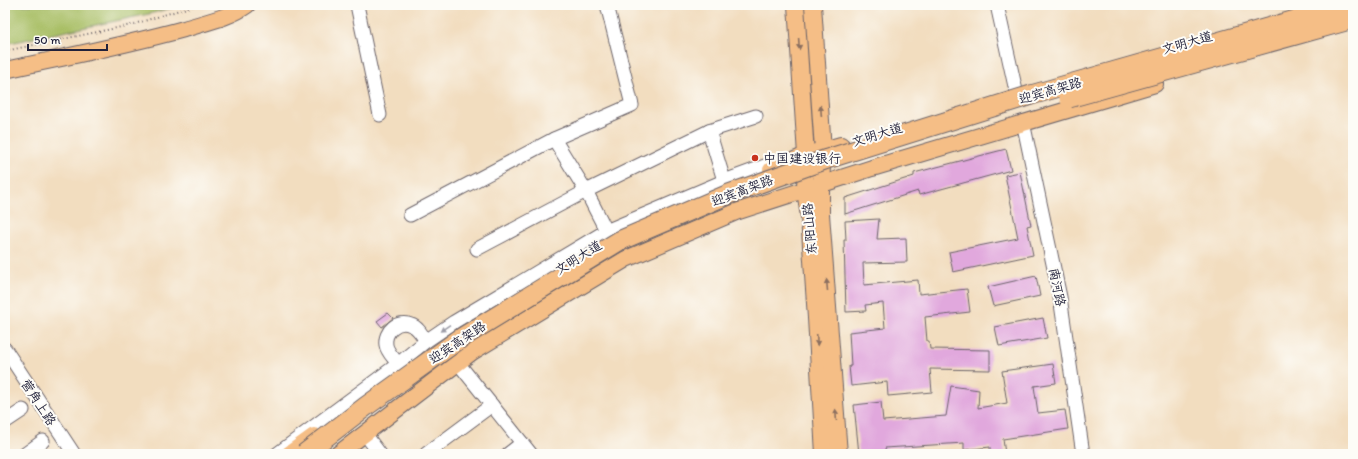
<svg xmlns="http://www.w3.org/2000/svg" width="1358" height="459" viewBox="0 0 1358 459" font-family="Itim,'LXGW WenKai TC',sans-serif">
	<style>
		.green { fill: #a7be64; stroke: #647050 }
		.building { fill: #e1a8dd }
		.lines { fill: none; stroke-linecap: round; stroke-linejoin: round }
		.minor-casing { stroke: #6b6369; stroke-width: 15 }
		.major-casing { stroke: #6b6369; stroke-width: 18 }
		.path { stroke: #6b6369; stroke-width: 2; stroke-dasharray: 1 3; stroke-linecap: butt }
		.minor { stroke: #fff; stroke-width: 13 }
		.major { stroke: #f5be86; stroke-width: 16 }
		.highway-bridge-casing { stroke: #6b6369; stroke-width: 21; stroke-linecap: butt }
		.highway-bridge { stroke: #f5be86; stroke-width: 19 }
		.oneway { fill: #8c7060 }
		.oneway2 { fill: #9c9ca7 }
		.poi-dot { fill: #c8321e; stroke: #fdfcf7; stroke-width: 1.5 }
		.labels { text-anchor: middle; stroke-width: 4; stroke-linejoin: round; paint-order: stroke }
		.street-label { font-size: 13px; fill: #22223b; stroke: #fdfcf7 }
		.poi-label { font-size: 13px; fill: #22223b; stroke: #fdfcf7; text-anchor: start }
	</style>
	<rect width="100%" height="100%" fill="#fdfcf7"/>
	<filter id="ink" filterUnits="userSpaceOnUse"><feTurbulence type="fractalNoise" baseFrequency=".025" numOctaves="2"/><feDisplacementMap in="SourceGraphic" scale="8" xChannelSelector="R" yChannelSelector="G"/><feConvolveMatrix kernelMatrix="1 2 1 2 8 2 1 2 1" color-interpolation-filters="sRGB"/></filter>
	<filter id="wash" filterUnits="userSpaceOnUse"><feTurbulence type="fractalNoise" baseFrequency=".012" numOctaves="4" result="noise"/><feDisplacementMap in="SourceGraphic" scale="16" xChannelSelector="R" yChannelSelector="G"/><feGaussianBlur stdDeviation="0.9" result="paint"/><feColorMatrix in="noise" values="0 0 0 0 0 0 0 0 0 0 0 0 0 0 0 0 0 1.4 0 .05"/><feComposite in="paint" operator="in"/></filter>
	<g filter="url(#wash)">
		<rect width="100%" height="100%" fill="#f2ddbf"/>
		<path class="green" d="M5 5H184L149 14 5 44Z"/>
		<g id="blocks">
			<g class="building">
				<path d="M1006 149 1011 170 919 195 918 191 845 214V198L914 176V173Z"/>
				<path d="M1020 172 1031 225 1027 226 1033 255 953 272 949 252 1018 238 1005 175Z"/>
				<path d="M879 219 877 239 906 238 907 262 863 263 864 285 918 280 919 294 967 289 970 312 925 317 927 341H929L930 349 990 350V370L930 369 932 392 888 396 887 382 851 386 849 366H851L849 332 885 328 883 303 865 305 866 311 846 312 844 240H846L845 221Z"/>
				<path d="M1036 276 1040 296 993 306 988 287Z"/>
				<path d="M388 313 393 318 382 327 377 321Z"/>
				<path d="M1043 318 1047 338 999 346 995 327Z"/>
				<path d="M1053 364 1056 383 1034 386 1038 413 1065 410 1068 429 1003 439 1005 454H990V447L964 450V443L885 448 886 454H859L854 405 881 402 883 421 946 416 951 386 979 390 978 408 1007 403 1002 371Z"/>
			</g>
		</g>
	</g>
	<g filter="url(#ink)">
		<use href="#blocks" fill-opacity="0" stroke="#6b6369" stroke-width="1"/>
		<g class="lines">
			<g class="minor-casing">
				<g id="minor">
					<path d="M357 5 380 115"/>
					<path d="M997 5 1016 91"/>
					<path d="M1023 122 1060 297 1083 454"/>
					<path d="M709 131 726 187"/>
					<path d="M554 139 586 191 610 238"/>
					<path d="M410 215 554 139 632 105 607 5"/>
					<path d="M477 249 586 191 709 131 756 116"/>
					<path d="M5 349 74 454"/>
					<path d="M458 363 531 454"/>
					<path d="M398 364C394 358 387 352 386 345 384 331 398 319 411 325 418 327 422 335 426 341"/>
					<path d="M5 422 23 410"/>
					<path d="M365 434 380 454"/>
					<path d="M25 454 43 441"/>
					<path d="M277 454 398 364 426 341 454 322 606 231 724 181 781 160"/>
					<path d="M426 454 492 405"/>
					<path d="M508 454 522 443"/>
				</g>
			</g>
			<g class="major-casing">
				<g id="major">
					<path d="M796 5 806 155 805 190 809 217 816 318 824 454"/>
					<path d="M813 5 823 150 821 184V214L839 454"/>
					<path d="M5 70C65 57 126 45 184 29 206 22 229 18 247 5"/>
					<path d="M771 170 806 155 841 145"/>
					<path d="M289 454 314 436"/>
					<path d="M338 454 472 352 626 259 736 212 872 168 1155 84"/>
				</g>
			</g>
			<path class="path" d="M5 51 131 25 196 5"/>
			<use href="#minor" class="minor"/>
			<use href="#major" class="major"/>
			<g class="highway-bridge-casing">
				<g id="highway-bridge">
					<path d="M1069 98 1353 19"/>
					<path d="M304 454 365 407 461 338 619 241 729 194 827 159 1031 95 1348 5"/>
				</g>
			</g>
			<use href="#highway-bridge" class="highway-bridge"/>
		</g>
		<defs><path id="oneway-solid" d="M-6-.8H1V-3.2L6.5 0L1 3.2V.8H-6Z"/></defs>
		<g class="oneway">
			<use href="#oneway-solid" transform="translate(799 44) rotate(86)"/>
			<use href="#oneway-solid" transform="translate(821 111) rotate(-94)"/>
			<use href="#oneway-solid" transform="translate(827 285) rotate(-95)"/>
			<use href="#oneway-solid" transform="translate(817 340) rotate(87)"/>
			<use href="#oneway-solid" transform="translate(836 415) rotate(-94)"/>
		</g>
		<use class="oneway2" href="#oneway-solid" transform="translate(445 328) rotate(146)"/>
	</g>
	<circle class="poi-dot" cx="755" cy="158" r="4"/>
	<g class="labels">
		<g class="street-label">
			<text transform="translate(1187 42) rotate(-16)" y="5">文明大道</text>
			<text transform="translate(1050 90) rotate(-16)" y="5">迎宾高架路</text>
			<text transform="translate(877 134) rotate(-17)" y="5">文明大道</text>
			<text transform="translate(742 190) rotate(-21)" y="5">迎宾高架路</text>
			<text transform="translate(809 229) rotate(-95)" y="5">东阳山路</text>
			<text transform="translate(578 257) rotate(-32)" y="5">文明大道</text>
			<text transform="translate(1058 287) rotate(79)" y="5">南河路</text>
			<text transform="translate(457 342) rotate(-34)" y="5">迎宾高架路</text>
			<text transform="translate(39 402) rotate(57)" y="5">营角上路</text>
		</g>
		<g class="poi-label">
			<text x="763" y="163">中国建设银行</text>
		</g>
	</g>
	<rect width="1358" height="459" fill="none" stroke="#fdfcf7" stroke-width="20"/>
	<path d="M28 44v6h79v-6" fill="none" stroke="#22223b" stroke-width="2"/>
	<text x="34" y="44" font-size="12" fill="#22223b" stroke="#fdfcf7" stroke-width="3" paint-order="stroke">50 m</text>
</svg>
